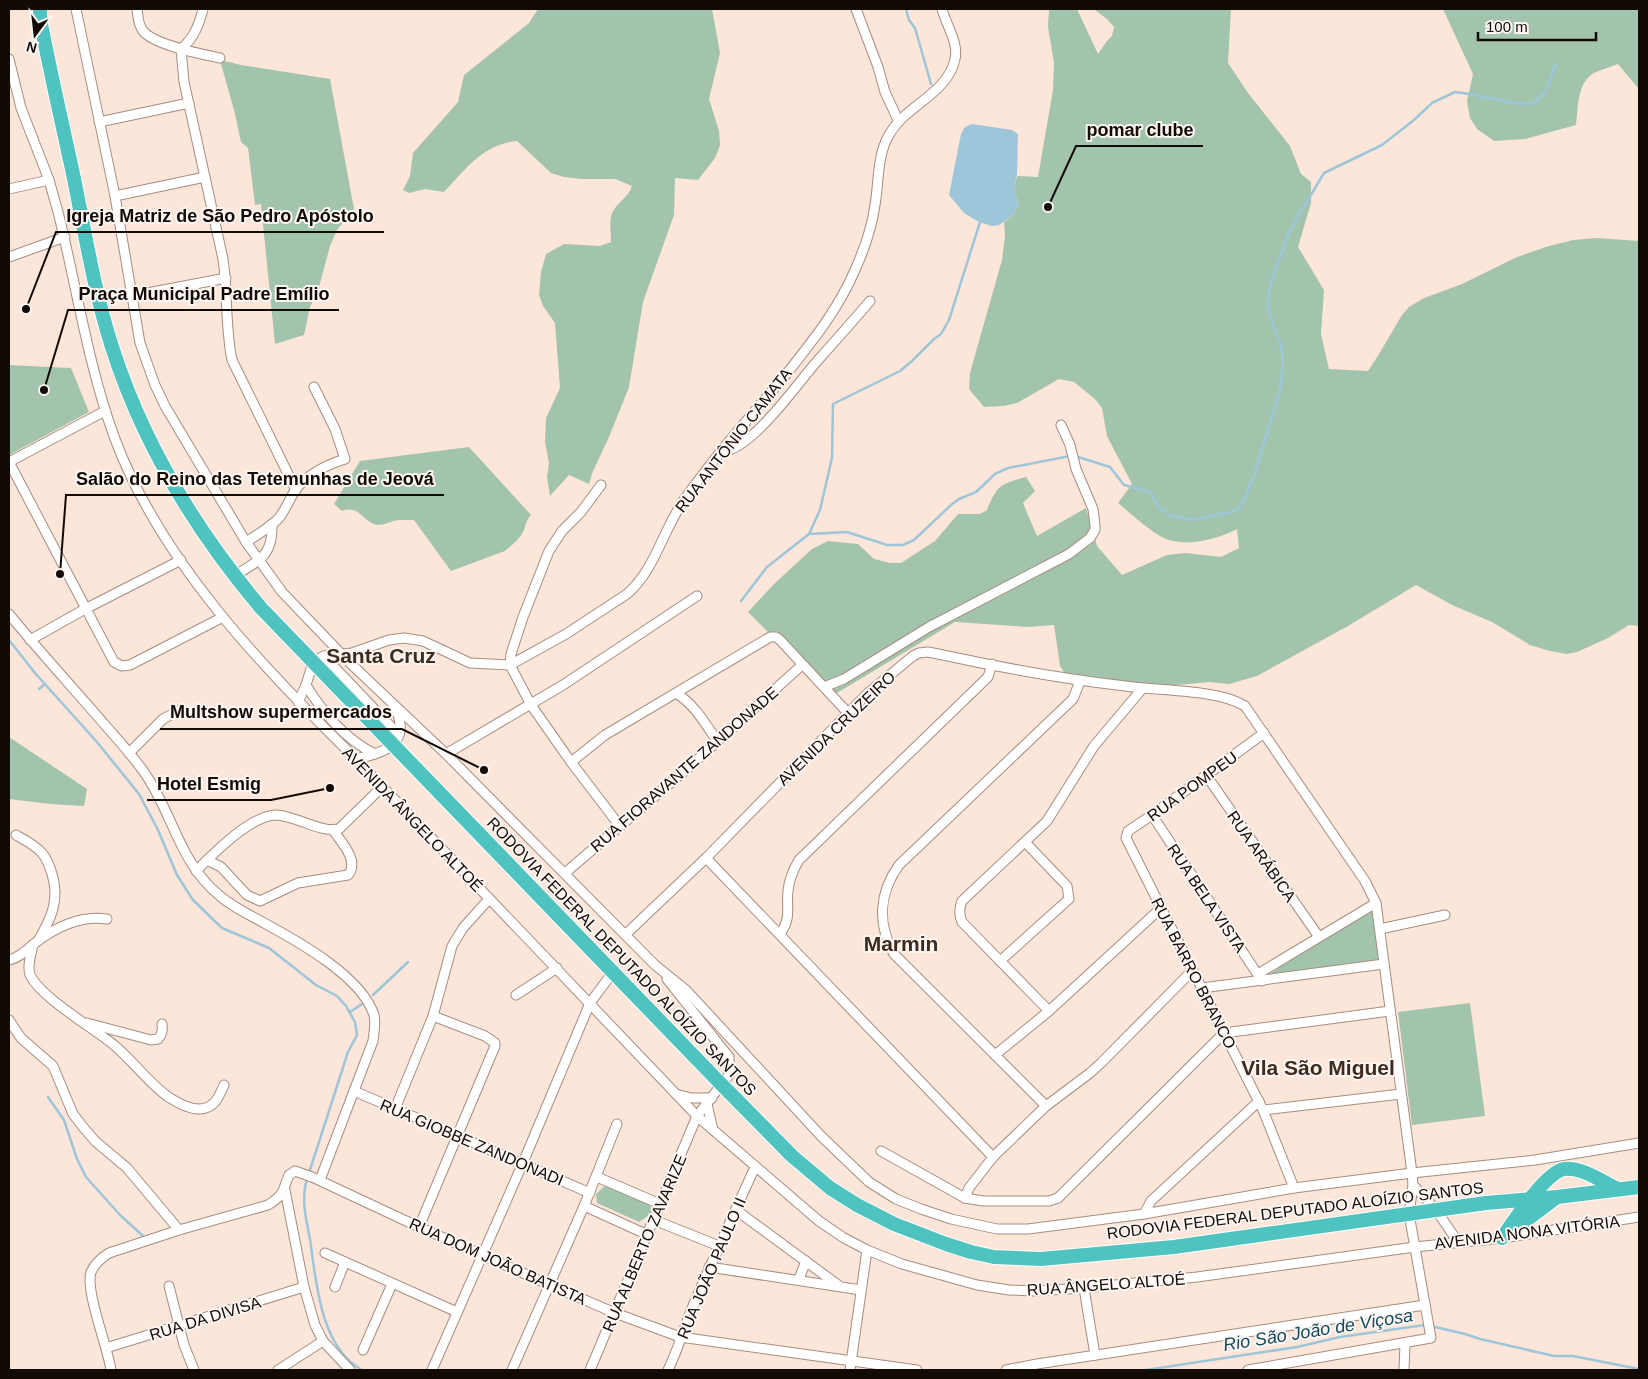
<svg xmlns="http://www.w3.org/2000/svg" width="1648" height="1379" viewBox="0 0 1648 1379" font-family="Arial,sans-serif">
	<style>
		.green { fill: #a3c4ac }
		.water { fill: #9dc6da }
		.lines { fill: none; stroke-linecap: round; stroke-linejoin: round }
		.stream { stroke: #9dc6da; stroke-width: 2.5 }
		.minor-casing { stroke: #a68d7f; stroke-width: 11 }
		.highway-casing { stroke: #fff; stroke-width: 16 }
		.minor { stroke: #fff; stroke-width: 9 }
		.highway { stroke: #4ec3bf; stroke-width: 14 }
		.highway-bridge-casing { stroke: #fff; stroke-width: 16; stroke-linecap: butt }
		.highway-bridge { stroke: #4ec3bf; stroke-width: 14 }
		.labels { text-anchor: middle; stroke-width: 4; stroke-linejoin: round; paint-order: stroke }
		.street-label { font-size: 16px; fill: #120a05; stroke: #fcf6f3 }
		.water-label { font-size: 18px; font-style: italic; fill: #14495f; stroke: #fcf6f3 }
		.district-label { font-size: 21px; font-weight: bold; fill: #3f2a1e; stroke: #fcf6f3 }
		.leader { fill: none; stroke: #120a05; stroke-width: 2 }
		.callout-dot { fill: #120a05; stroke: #fcf6f3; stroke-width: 2 }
		.callout-label { font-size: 18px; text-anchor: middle; font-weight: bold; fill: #120a05; stroke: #fcf6f3; stroke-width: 4; stroke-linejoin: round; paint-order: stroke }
	</style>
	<rect width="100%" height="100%" fill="#fce5d9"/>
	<g class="green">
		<path d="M538 9H712L720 53 709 99 719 131 720 145 715 158 698 180 675 178 674 215 643 302 629 387 609 437 593 471 589 484 569 475 550 496 547 477 549 463 545 442 546 418 560 388 555 323 543 306 539 295 541 272 546 254 564 244 600 246 611 242C611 233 609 220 612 213 617 202 629 197 632 186L615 179H582L564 177 551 173 517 141C483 144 466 169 444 192L425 189 409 193 403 190 410 176 413 153 458 102 464 75 529 23Z"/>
		<path d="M1049 9H1077L1098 54 1107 41 1112 36 1114 27 1108 20 1094 9H1231L1228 63 1248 93 1290 146 1301 174 1311 182V203L1298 247 1324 290 1321 334 1329 369 1368 371 1379 354 1402 315 1409 307 1424 298 1462 284 1517 257 1549 246 1573 240 1597 238 1639 241V626L1629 625 1608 638 1577 652 1567 654 1550 651 1530 645 1492 622 1452 605 1416 585 1348 626 1257 676 1229 684 1210 682 1156 687 1067 677 1060 666 1054 625 1028 627 955 622 832 696 748 612 774 584 812 549 828 541 858 544 874 559 890 563H901L935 541 958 514H980L987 510C997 485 1000 484 1026 477L1035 491 1023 503 1037 536 1086 508 1097 546 1122 575 1167 555 1185 553 1221 557 1239 548 1237 529C1213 541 1179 550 1155 533 1142 524 1130 513 1118 503L1132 484 1107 436 1102 408 1095 399 1074 382 1059 379 1017 403 1004 406 984 407 969 389 970 373 1002 260 1005 236 1004 222 1014 215 1016 208 1019 205 1014 189 1017 176 1038 177 1053 90 1054 63 1048 27Z"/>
		<path d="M1443 9H1639V89L1618 64C1611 67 1603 69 1596 72 1577 80 1578 108 1576 125L1525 139 1494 141 1477 129 1470 118 1467 101 1473 74Z"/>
		<path d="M220 60 241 65 330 79 354 209 337 230 330 246 319 287 310 307 304 335 275 344 261 204 255 205 248 148 241 142 235 114Z"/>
		<path d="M9 365 71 368 89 412 9 455Z"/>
		<path d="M469 447 531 515C525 522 527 522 524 530 521 538 511 546 505 551L451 571 414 520C409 520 403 520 398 520 390 521 382 527 374 524 361 519 359 505 342 511L334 504 360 461Z"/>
		<path d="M9 737 87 789 84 806 50 804 9 799Z"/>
		<path d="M1376 904 1384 963 1262 979Z"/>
		<path d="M1470 1003 1485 1116 1412 1125 1398 1012Z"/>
		<path d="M606 1185 649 1203 652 1209 651 1214 639 1222 597 1203 596 1194Z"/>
	</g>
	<path class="water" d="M972 124 1012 130 1018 134 1017 174 1014 189 1019 205 1016 208 1014 215 1006 220 999 225 992 226 979 222 964 213 949 195 961 134 965 127Z"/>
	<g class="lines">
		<g class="stream">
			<path d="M906 9 909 20 915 28 931 84"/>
			<path d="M1075 456 1110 467 1124 485 1148 491 1152 494 1157 506 1170 515 1192 520 1230 512 1238 509 1244 501 1256 469 1280 391 1283 363 1281 344 1276 334 1268 308V298L1272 279 1290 230 1324 173 1382 145 1414 120 1432 103 1455 92 1469 94 1518 104 1534 103 1546 91 1556 63"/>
			<path d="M809 534 847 532 887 545H903L914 540 951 505 959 499 976 492 995 474 1008 468 1070 456"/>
			<path d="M741 601 767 567 809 534 820 510 832 458 833 404 900 371 912 361 934 339 941 334 949 320 981 219"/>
			<path d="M9 640 35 673 97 742 139 794 158 830 177 875 193 900 222 928 269 948 316 985 337 996 346 1006 355 1022 357 1035 348 1052 309 1173"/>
			<path d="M39 689 45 684"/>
			<path d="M373 995 408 962"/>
			<path d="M350 1012 362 1004"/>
			<path d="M48 1097 64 1120 77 1159 86 1177 120 1215 143 1236"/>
			<path d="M307 1179C301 1198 306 1220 310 1239 316 1281 320 1347 362 1370"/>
			<path d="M1431 1326 1465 1334 1480 1339 1554 1356H1573L1639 1369"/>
			<path d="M1146 1370 1297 1347 1340 1337 1425 1325"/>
		</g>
		<g class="minor-casing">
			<g id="minor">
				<path d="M76 9 115 196 140 343 155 385 165 406 246 542 282 592 350 663 446 754 655 965 686 990 821 1136 869 1182 896 1199 921 1209 951 1219 997 1229H1028L1144 1214 1294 1188 1412 1173 1535 1160 1639 1143"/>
				<path d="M137 9C138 16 138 25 143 31 154 45 201 54 220 58"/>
				<path d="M856 9 878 67 885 92 898 120"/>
				<path d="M181 49 184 82 223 259C228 293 225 327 232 360L296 490"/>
				<path d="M181 49C194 38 199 25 203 9"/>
				<path d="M9 59 21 108 49 180 58 212C77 288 88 366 115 439 161 562 264 669 356 759L697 1116 819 1221 844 1238 867 1250 902 1264 977 1285 1009 1290 1034 1291 1084 1288 1197 1277 1415 1247 1502 1238 1639 1217"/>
				<path d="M99 122 189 103"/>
				<path d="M9 189 49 180"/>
				<path d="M115 196 205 177"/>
				<path d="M9 257 65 237"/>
				<path d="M132 296 226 278"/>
				<path d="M723 451C752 450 799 381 819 359 836 340 853 321 870 301"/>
				<path d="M9 462 114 662 122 666 130 665 223 617"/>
				<path d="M9 462 105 411"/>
				<path d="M601 485 581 512 562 531 549 551 523 617 511 654 510 665 531 705 571 762 619 825"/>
				<path d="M246 542C257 535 269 528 278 519 286 510 289 499 296 489 309 473 326 465 345 459L335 429 314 387"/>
				<path d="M234 576C259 560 273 557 272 524"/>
				<path d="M9 614C40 652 73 688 105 725 118 740 132 755 144 772 173 813 179 863 220 896 234 908 250 915 266 924 299 942 362 977 374 1015 376 1023 374 1032 373 1041L320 1180"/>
				<path d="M30 640 85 609 181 560"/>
				<path d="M324 656 399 735"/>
				<path d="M306 685C322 712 346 740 375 754"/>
				<path d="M824 687 844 679 929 627 1069 554 1090 538 1095 530V525L1093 509 1076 469 1070 445 1061 425"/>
				<path d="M676 693C694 704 705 723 717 741"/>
				<path d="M298 702 306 685 313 662 324 656 352 653 389 640 404 638 423 641 470 663 510 665 566 634 627 594C655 570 663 530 684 500 714 457 750 417 784 377 811 343 838 310 855 270 864 250 872 227 875 205 879 182 877 155 889 135 904 106 948 94 955 59 959 43 946 25 942 9"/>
				<path d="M1264 733 1152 815 1128 831 1126 838 1263 1110 1294 1188"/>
				<path d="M129 753 163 719 182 709"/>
				<path d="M446 754 563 685 697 596"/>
				<path d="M356 759C384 753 411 744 396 710"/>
				<path d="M571 762 605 735 770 637H776L780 640 848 713"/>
				<path d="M1206 775 1319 937"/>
				<path d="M1152 815 1262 981"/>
				<path d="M16 835C25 840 35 845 42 853 47 859 50 867 52 874 60 900 51 919 38 941"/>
				<path d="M706 858 993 1157"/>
				<path d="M207 860 221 867 247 895 260 901 298 883 348 875C360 861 341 842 333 830"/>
				<path d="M196 871C214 853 249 817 275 815 281 815 288 817 294 819 308 823 325 832 339 829L383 786"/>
				<path d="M565 873 688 768 802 665"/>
				<path d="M1380 929 1445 915"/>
				<path d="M626 934 706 858 868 693 913 656 919 653 928 652 943 655C1003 668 1064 679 1125 686 1158 691 1218 689 1245 706L1365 881 1376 903 1412 1173 1413 1185 1409 1214 1431 1338 1248 1370"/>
				<path d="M780 934C792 917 786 909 788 891 789 879 793 870 799 860L988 677 992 664"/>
				<path d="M33 945C31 954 27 966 30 975 41 998 94 1028 115 1046 133 1061 148 1082 167 1096 176 1102 188 1109 199 1109 214 1109 219 1097 224 1085"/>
				<path d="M9 960C19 958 27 950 35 943 56 927 80 915 107 919"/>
				<path d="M1000 961 1069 899 1067 886 1025 842"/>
				<path d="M1258 974 1376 903"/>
				<path d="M1202 988 1384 964"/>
				<path d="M516 995 557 968"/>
				<path d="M1049 1011 962 922C959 915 959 908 962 901L1047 821 1094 746 1142 689"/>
				<path d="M9 1020 21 1038 53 1066 73 1114 83 1127 95 1141 127 1168 179 1230"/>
				<path d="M87 1023 151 1040 158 1039C162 1035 163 1030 162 1024"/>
				<path d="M995 1055 1049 1011 1161 908"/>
				<path d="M354 1091 590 1193"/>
				<path d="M676 1094 691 1098H712"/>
				<path d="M707 1104 713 1130"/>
				<path d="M1046 1106 894 954C877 924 879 893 899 865L1073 699 1080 681"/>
				<path d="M395 1109 433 1016 452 946 463 928 489 899"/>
				<path d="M1263 1110 1401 1094"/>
				<path d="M881 1151 965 1198 983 1201H1049L1058 1198 1224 1033 1390 1011"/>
				<path d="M597 1177 660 1204"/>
				<path d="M1413 1185 1436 1210 1458 1242"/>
				<path d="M285 1190 304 1287 315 1325 323 1341 350 1370"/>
				<path d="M965 1198 969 1188 993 1157 1046 1106 1090 1073 1101 1063 1193 970"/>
				<path d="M584 1206 648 1235"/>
				<path d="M736 1210 838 1285"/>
				<path d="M1144 1214 1151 1201 1259 1101"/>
				<path d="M654 1220 719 1246"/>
				<path d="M419 1227 495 1046V1043L485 1036 433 1016"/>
				<path d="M325 1253 457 1312"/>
				<path d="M709 1267 861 1290"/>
				<path d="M799 1279 806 1261"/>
				<path d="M169 1286 184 1345 194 1370"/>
				<path d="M335 1287 345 1262"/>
				<path d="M1084 1288 1095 1355"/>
				<path d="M106 1348 304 1287"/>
				<path d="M363 1350 392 1284"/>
				<path d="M111 1370C108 1348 85 1291 91 1272 95 1263 101 1258 109 1253L179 1230 268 1205C285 1194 282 1192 289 1175L295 1171 312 1177 419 1227 550 1285 615 1313 680 1337 917 1370"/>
				<path d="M278 1370 323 1341"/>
				<path d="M432 1370 522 1165 590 1003 613 972"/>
				<path d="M512 1370 584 1206 617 1124"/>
				<path d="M590 1370 697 1116 729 1075V1057L667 979"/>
				<path d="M668 1370C678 1350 684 1327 693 1306 713 1259 734 1213 755 1167"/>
				<path d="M850 1370 867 1250"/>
				<path d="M1006 1370 1037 1364 1425 1305"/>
				<path d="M1404 1370 1405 1343"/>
			</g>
		</g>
		<g class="highway-casing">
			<g id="highway">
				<path d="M40 9V19C50 71 62 123 73 174 85 232 94 291 112 347 143 444 196 531 261 608L719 1082"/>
				<path d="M728 1091 792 1156 830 1188 857 1205 894 1224 946 1244 971 1252 994 1257 1041 1259 1174 1247 1486 1203 1557 1197 1639 1187"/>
				<path d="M1513 1230 1557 1197"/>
				<path d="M1502 1238C1513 1222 1546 1172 1564 1169 1582 1167 1603 1182 1618 1189"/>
			</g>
		</g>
		<use href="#minor" class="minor"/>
		<use href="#highway" class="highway"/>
		<g class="highway-bridge-casing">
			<path id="highway-bridge" d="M719 1082 728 1091"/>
		</g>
		<use href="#highway-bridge" class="highway-bridge"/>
	</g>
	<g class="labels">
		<g class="street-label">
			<text transform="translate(733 440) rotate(-52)" y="6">RUA ANTÔNIO CAMATA</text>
			<text transform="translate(836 728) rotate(-44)" y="6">AVENIDA CRUZEIRO</text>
			<text transform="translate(684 769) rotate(-41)" y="6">RUA FIORAVANTE ZANDONADE</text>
			<text transform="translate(1192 786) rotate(-36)" y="6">RUA POMPEU</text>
			<text transform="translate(413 819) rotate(46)" y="6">AVENIDA ÂNGELO ALTOÉ</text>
			<text transform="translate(1262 856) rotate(55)" y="6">RUA ARÁBICA</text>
			<text transform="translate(1207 898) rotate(56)" y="6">RUA BELA VISTA</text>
			<text transform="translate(622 956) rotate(46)" y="6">RODOVIA FEDERAL DEPUTADO ALOÍZIO SANTOS</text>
			<text transform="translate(1194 973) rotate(63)" y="6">RUA BARRO BRANCO</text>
			<text transform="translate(472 1142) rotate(23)" y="6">RUA GIOBBE ZANDONADI</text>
			<text transform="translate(1295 1210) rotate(-7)" y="6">RODOVIA FEDERAL DEPUTADO ALOÍZIO SANTOS</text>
			<text transform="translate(1527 1232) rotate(-7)" y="6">AVENIDA NONA VITÓRIA</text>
			<text transform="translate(644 1243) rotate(-67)" y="6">RUA ALBERTO ZAVARIZE</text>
			<text transform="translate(498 1261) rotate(24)" y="6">RUA DOM JOÃO BATISTA</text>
			<text transform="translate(711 1268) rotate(-67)" y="6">RUA JOÃO PAULO II</text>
			<text transform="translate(1106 1284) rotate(-4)" y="6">RUA ÂNGELO ALTOÉ</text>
			<text transform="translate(205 1318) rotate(-17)" y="6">RUA DA DIVISA</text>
		</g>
		<g class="water-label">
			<text transform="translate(1318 1330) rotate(-9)" y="6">Rio São João de Viçosa</text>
		</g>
		<g class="district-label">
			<text x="381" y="663">Santa Cruz</text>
			<text x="901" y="951">Marmin</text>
			<text x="1318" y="1075">Vila São Miguel</text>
		</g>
	</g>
	<path class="leader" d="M1048 207L1076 146H1203M26 309L56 232H384M44 390L68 310H339M60 574L66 495H444M484 770L402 729H160M330 788L271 800H147"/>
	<g class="callout-dot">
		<circle cx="1048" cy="207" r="5"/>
		<circle cx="26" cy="309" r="5"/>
		<circle cx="44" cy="390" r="5"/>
		<circle cx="60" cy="574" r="5"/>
		<circle cx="484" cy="770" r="5"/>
		<circle cx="330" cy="788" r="5"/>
	</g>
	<g class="callout-label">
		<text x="1140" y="136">pomar clube</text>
		<text x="220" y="222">Igreja Matriz de São Pedro Apóstolo</text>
		<text x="204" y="300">Praça Municipal Padre Emílio</text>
		<text x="255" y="485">Salão do Reino das Tetemunhas de Jeová</text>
		<text x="281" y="718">Multshow supermercados</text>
		<text x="209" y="790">Hotel Esmig</text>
	</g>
	<rect width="1648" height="1379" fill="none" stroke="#120a05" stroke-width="20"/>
	<g transform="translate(35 35) rotate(195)" stroke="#fcf6f3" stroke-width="4" paint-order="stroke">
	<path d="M0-4L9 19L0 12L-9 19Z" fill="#120a05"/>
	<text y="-8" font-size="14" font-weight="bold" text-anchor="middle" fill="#120a05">N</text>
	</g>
	<path d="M1478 32v8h118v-8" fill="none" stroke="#120a05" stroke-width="2.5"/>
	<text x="1486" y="32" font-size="15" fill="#120a05" stroke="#fcf6f3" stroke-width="4" paint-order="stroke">100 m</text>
</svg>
